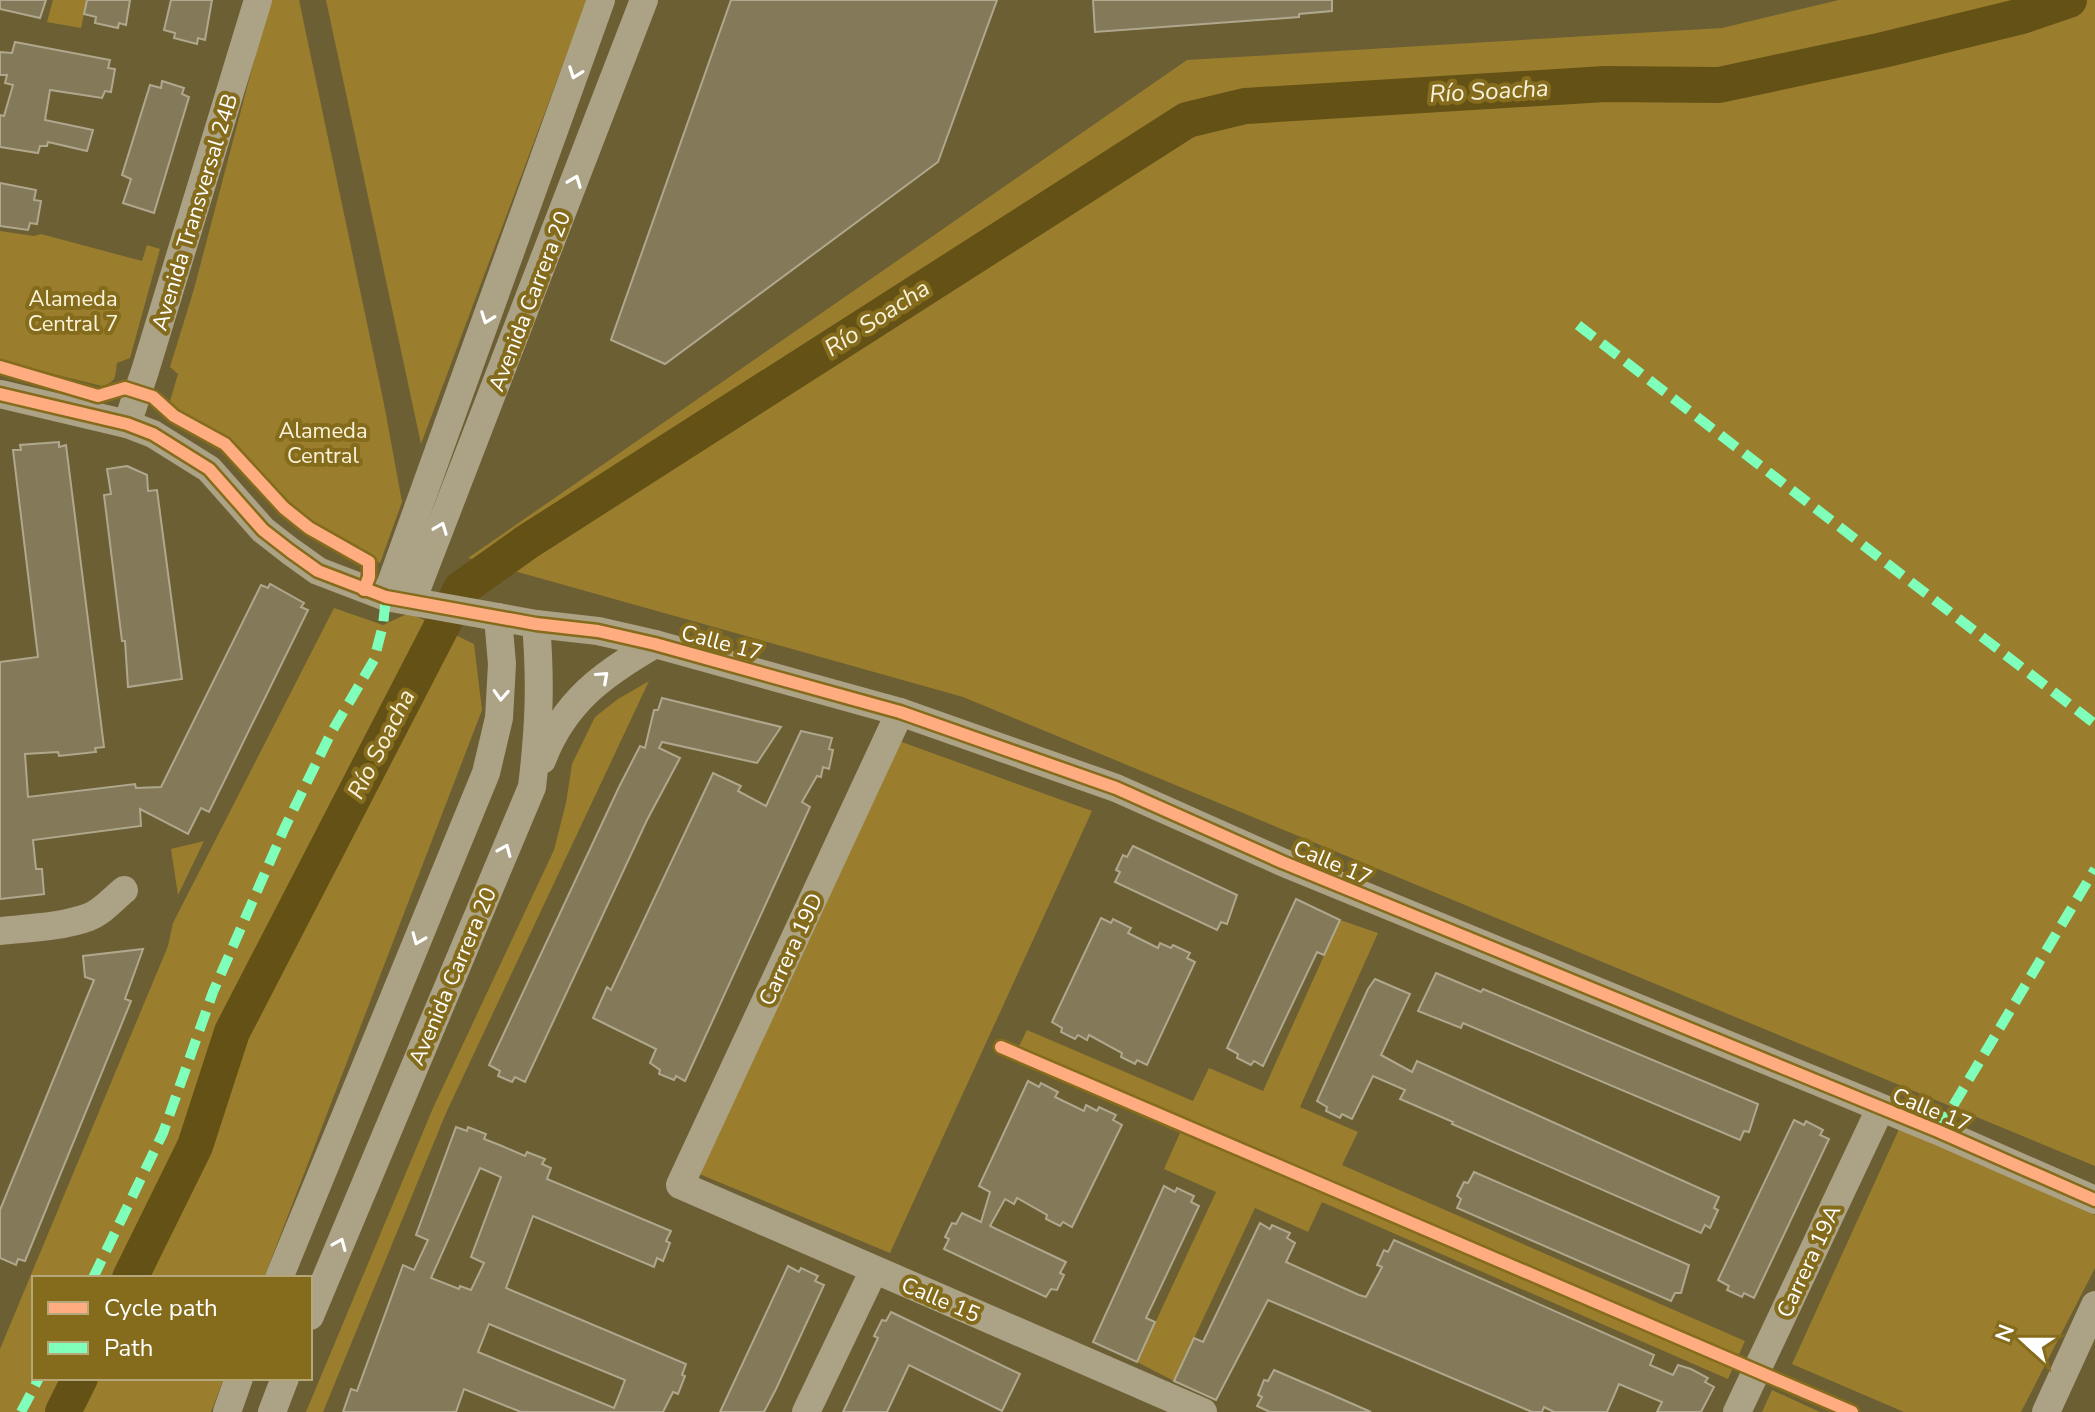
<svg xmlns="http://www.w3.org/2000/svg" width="2095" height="1412" viewBox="0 0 2095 1412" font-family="'Nunito Sans',sans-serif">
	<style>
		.green { fill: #9a7e2d }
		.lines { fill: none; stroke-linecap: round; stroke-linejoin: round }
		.river { stroke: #645116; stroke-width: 36 }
		.building { fill: #847959; stroke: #b0a88e; stroke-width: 2; fill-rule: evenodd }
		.minor { stroke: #aca286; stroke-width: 28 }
		.quiet { stroke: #80ffba; stroke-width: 10; stroke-dasharray: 20 10; stroke-linecap: butt }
		.cycleway-casing { stroke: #846c1c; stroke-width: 17 }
		.cycleway { stroke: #ffac80; stroke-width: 12 }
		.oneway { stroke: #fff }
		.labels { text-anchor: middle; stroke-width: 8; stroke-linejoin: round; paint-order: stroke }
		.street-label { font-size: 22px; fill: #fff; stroke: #846c1c }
		.park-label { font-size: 22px; fill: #faf2d8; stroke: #846c1c }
		.water-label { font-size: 24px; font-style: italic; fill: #f9f2db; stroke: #846c1c }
	</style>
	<rect width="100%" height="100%" fill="#6c5f34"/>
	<g class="green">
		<path d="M53 0H87L81 28 47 22Z"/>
		<path d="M270 0H299L384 404 402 502 380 563 310 525 227 442 175 412 170 401 178 374 170 367 194 289Z"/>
		<path d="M326 0H587L421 444Z"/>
		<path d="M1839 0H2095V1166L963 697 468 558 1187 60 1722 28Z"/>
		<path d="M0 231 34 236 41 234 142 261 147 245 160 249 130 358 117 363C115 376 117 382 102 386L0 361Z"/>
		<path d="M334 608 383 625 409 613 474 644 482 710 264 1278H34V1378H224L211 1412H0V1349L168 946 173 923Z"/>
		<path d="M649 681 446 1113 323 1412H306L433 1108 554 850 566 803 572 764 595 717 618 699Z"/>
		<path d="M877 733 1092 811 890 1253 692 1171Z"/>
		<path d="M204 841 178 895 171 849Z"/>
		<path d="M1340 920 1378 933 1300 1107 1358 1132 1342 1165 1745 1341 1728 1379 1322 1202 1308 1232 1255 1208 1174 1381 1137 1362 1216 1192 1164 1169 1180 1133 1012 1060 1027 1030 1193 1101 1209 1068 1263 1091Z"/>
		<path d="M1900 1127 2095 1215V1268L2021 1412H1904L1792 1364Z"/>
		<path d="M1772 1390 1820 1412H1762Z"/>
	</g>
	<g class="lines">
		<g class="river">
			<path d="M130 1278 195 1146 232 1032 461 589 527 542 1187 120 1245 106 1605 84 1719 85 1883 50 2022 16 2069 0"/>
			<path d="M63 1412 80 1378"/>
		</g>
	</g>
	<g class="building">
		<path d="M0 0H46L40 18 0 9Z"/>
		<path d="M87 0H130L126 25 119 23 118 28 95 23 96 17 84 14Z"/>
		<path d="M171 0H212L205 40 198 38 197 44 174 38 175 33 164 30Z"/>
		<path d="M731 0H997L938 162 665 364 611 340Z"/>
		<path d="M1093 0H1332V11L1299 14V17L1095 32Z"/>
		<path d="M15 42 110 60 108 68 115 69 111 92 105 91 102 98 50 90 45 120 93 130 87 151 48 142 47 146H40L38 153 0 147V115L4 116 13 85 5 83 7 75H0V52L12 53Z"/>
		<path d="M162 81 184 88 182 94 189 97 154 213 123 203 131 179 122 175 150 85 161 88Z"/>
		<path d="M0 183 36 190 34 200 41 201 37 224 30 223 28 230 0 226Z"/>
		<path d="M59 442V447L66 445 104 747 95 748 96 752 59 756 58 752 25 754 28 797 135 784 136 788 161 787 261 585 268 588 270 584 304 603 301 607 308 610 209 812 201 808 188 834 140 809 141 826 33 840 36 869H42L44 894 0 899V662L38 657 13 450H21L20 445Z"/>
		<path d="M127 466 147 475 148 491 157 490 182 679 128 687 125 641H122L104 495 111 494 107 469Z"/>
		<path d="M662 698 781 727 757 763 662 742 659 748 680 758 647 820 525 1082 515 1077 512 1082 498 1076 500 1071 489 1065 619 787 640 746 645 748 654 710H658Z"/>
		<path d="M801 731 832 738 829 749 833 750 829 769 823 767 821 777 817 776 802 802 810 807 685 1081 676 1076 674 1080 659 1074 660 1070 650 1063 656 1049 593 1018 607 987 611 990 713 773 741 786 738 791 766 806Z"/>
		<path d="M1133 846 1237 895 1227 924 1221 922 1217 930 1115 882 1120 872 1116 870 1123 855 1127 857Z"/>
		<path d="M1296 899 1340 920 1324 955 1317 952 1263 1066 1254 1061 1251 1065 1237 1058 1238 1054 1227 1048Z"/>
		<path d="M1101 918 1111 923 1113 919 1131 928 1128 933 1158 948 1160 943 1171 948 1173 945 1190 953 1187 958 1195 962 1147 1065 1137 1060 1135 1064 1121 1057 1122 1053 1089 1035 1087 1040 1078 1035 1075 1039 1061 1032 1062 1028 1052 1022Z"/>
		<path d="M143 949 125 999 131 1001 25 1261 18 1259 16 1265 0 1258V1210L94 980 85 977 83 956Z"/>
		<path d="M1436 973 1481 992 1483 989 1758 1104 1749 1132 1744 1131 1740 1140 1463 1023 1461 1028 1418 1011Z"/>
		<path d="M1375 979 1410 994 1381 1055 1412 1072 1417 1061 1719 1197 1714 1208 1718 1210 1710 1228 1705 1225 1701 1233 1452 1124 1453 1122 1400 1099 1405 1090 1373 1076 1352 1119 1342 1114 1340 1118 1326 1111 1327 1107 1317 1101 1368 989Z"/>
		<path d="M1028 1081 1039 1087 1041 1083 1058 1092 1055 1097 1084 1111 1086 1105 1097 1111 1099 1107 1116 1115 1113 1120 1122 1125 1072 1227 1063 1222 1060 1226 1046 1219 1047 1215 1017 1198 1014 1204 1005 1199 990 1226 1066 1262 1060 1273 1064 1275 1057 1290 1051 1289 1046 1297 944 1249 949 1239 945 1237 952 1223 956 1224 962 1213 981 1222 990 1192 979 1186Z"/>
		<path d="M1794 1120 1804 1125 1806 1121 1823 1130 1820 1135 1829 1139 1754 1298 1744 1293 1742 1297 1727 1290 1729 1286 1718 1280Z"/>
		<path d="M456 1127 467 1131 468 1127 486 1134 484 1139 502 1146 525 1156 527 1152 545 1159 542 1164 551 1168 547 1179 671 1231 666 1241 670 1243 663 1261 657 1258 654 1267 533 1216 506 1288 686 1364 682 1375 685 1376 678 1394 673 1392 663 1412H521L464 1389 456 1412H343L351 1389 357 1391 403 1265 414 1270 428 1240 416 1235ZM480 1168 501 1177 471 1257 484 1263 471 1290 460 1286 459 1289 431 1278ZM489 1324 625 1380 614 1408 478 1352Z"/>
		<path d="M1474 1172 1689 1265 1681 1293H1675L1671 1301 1457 1208 1461 1199 1457 1196 1464 1182 1468 1183Z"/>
		<path d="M1164 1186 1175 1192 1177 1188 1194 1196 1191 1202 1199 1206 1146 1318 1155 1322 1137 1362 1093 1342Z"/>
		<path d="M1260 1223 1270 1229 1272 1225 1290 1233 1287 1238 1295 1243 1286 1262 1359 1295 1366 1297 1382 1267 1377 1265 1384 1250 1388 1252 1394 1240 1654 1355 1650 1365 1673 1375 1678 1365 1691 1369 1708 1378 1705 1382 1714 1387 1701 1412H1657L1662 1402 1619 1384 1607 1412H1554L1544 1407 1542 1412H1532L1268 1300 1216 1400 1174 1381 1194 1338 1203 1342Z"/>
		<path d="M788 1266 799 1272 801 1268 818 1276 815 1281 824 1285 776 1389 764 1412H720Z"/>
		<path d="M891 1312 1020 1374 1002 1411 909 1365 887 1412H843L878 1338 874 1336 882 1320 886 1321Z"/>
		<path d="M1274 1370 1330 1394 1371 1412H1270L1257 1406 1262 1397 1258 1395 1264 1380 1268 1381Z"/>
	</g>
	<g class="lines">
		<g class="minor">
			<path d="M0 394 127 424 153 434 209 469 263 530 290 551 318 571 386 597 536 624 598 631 655 644 900 712 1116 788 1282 862 1938 1131 2095 1200"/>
			<path d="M127 424 145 371 258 0"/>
			<path d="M386 597 601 0"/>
			<path d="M412 601 644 0"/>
			<path d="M900 712 680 1185 1203 1412"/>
			<path d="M542 760C564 702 603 674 655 644"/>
			<path d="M0 931C29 928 62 927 89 917 102 912 113 899 124 890"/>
			<path d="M279 1278 486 773 499 718 502 664 498 617"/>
			<path d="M310 1316 532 787C539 728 541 683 536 624"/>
			<path d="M227 1412 239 1378"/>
			<path d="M272 1412 285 1378"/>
			<path d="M806 1412 874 1270"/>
			<path d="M1737 1412 1880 1109"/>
			<path d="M2046 1412 2095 1305"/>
		</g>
		<g class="quiet">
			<path d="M1578 325 2095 724"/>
			<path d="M1938 1131 2095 869"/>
			<path d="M93 1278 163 1133 213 992 285 827 331 733 374 660 383 625 386 597"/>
			<path d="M21 1412 39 1378"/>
		</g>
		<g class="cycleway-casing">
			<g id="cycleway">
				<path d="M0 367 98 396 125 388 153 397 174 416 225 444 284 508 309 528 369 562V577L364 590"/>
				<path d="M0 394 127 424 153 434 209 469 263 530 290 551 318 571 386 597 536 624 598 631 655 644 900 712 1116 788 1282 862 1938 1131 2095 1200"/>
				<path d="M1001 1047 1852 1412"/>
			</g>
		</g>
		<use href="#cycleway" class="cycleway"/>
	</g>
	<defs><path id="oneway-chevron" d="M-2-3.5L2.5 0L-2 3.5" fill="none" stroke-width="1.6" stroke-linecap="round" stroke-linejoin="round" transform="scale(2)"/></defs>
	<g class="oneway">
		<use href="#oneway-chevron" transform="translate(575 73) rotate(110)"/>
		<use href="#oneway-chevron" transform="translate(575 181) rotate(-69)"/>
		<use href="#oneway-chevron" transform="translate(487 318) rotate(110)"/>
		<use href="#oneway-chevron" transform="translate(441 528) rotate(-69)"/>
		<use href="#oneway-chevron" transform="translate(603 677) rotate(-42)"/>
		<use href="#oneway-chevron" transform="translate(501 695) rotate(93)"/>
		<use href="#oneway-chevron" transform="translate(505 850) rotate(-67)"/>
		<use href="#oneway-chevron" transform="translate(418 939) rotate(112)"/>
		<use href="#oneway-chevron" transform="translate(340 1244) rotate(-67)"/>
	</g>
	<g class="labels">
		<g class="street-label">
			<text transform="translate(194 212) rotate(-73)" y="8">Avenida Transversal 24B</text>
			<text transform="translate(529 301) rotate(-69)" y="8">Avenida Carrera 20</text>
			<text transform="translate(722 642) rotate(15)" y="8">Calle 17</text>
			<text transform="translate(1333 862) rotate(23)" y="8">Calle 17</text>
			<text transform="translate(790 949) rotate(-65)" y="8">Carrera 19D</text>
			<text transform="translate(452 976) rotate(-67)" y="8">Avenida Carrera 20</text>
			<text transform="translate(1932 1109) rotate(22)" y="8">Calle 17</text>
			<text transform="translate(1808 1261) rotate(-65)" y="8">Carrera 19A</text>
			<text transform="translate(941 1299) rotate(23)" y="8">Calle 15</text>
		</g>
		<g class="park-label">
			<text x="73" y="306">Alameda<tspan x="73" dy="25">Central 7</tspan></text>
			<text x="323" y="438">Alameda<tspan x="323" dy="25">Central</tspan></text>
		</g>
		<g class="water-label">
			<text transform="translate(1489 91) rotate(-3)" y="8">Río Soacha</text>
			<text transform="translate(877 318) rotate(-33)" y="8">Río Soacha</text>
			<text transform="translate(381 744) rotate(-63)" y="8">Río Soacha</text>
		</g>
	</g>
	<rect x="32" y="1276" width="280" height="104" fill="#846c1c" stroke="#b5a777" stroke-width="2"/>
	<rect x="48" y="1302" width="40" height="12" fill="#ffac80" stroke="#b5a777" stroke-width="2"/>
	<text x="104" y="1316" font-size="24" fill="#ffffff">Cycle path</text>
	<rect x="48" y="1342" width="40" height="12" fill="#80ffba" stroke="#b5a777" stroke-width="2"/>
	<text x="104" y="1356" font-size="24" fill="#ffffff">Path</text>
	<g transform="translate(2023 1340) rotate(291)" stroke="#846c1c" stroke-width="6" paint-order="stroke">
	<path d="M0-6L14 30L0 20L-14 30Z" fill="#ffffff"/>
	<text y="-12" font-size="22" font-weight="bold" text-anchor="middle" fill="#ffffff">N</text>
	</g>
</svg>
